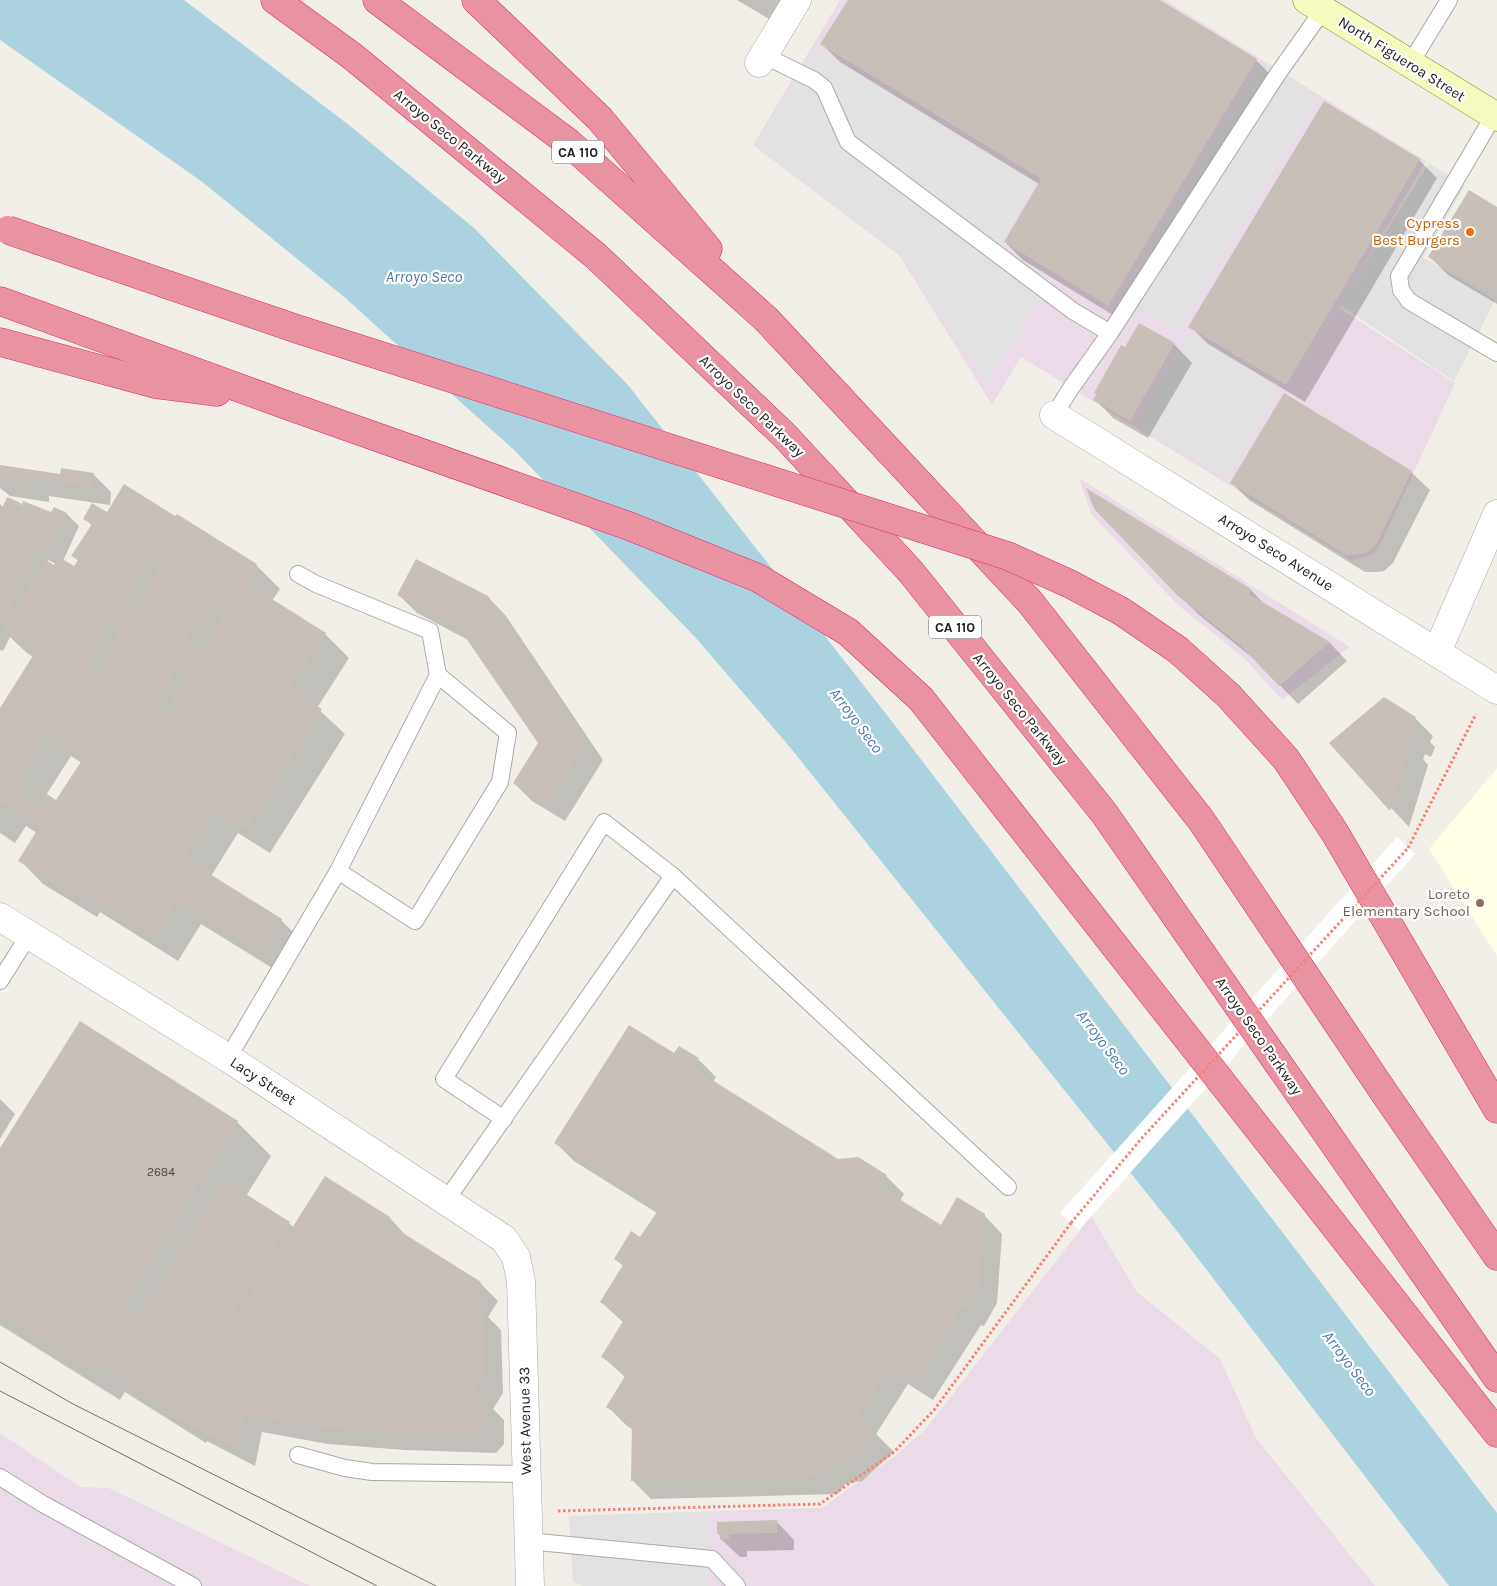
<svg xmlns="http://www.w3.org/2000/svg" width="1497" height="1586" viewBox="0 0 1497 1586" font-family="Karla,sans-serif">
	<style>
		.industrial { fill: #ebdbe8 }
		.education { fill: #ffffe5 }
		.parking { fill: #e2e2e2 }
		.water { fill: #aad3df }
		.pier { fill: #fff }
		.shadow { fill: #0003; fill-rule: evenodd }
		.building { fill: #c7bfb8; fill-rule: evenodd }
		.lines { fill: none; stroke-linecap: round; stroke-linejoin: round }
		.lane-casing { stroke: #a9a9a9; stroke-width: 18 }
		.street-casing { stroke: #a9a9a9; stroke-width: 29 }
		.secondary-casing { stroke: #707d05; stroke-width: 29 }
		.highway-casing { stroke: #dc2a67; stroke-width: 29 }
		.path { stroke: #fa8072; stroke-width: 3; stroke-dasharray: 2.5 2.5; stroke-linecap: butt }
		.lane { stroke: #fff; stroke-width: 16 }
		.street { stroke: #fff; stroke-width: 28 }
		.secondary { stroke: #f7fabf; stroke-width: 28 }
		.highway { stroke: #e892a2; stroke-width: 28 }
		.tram { stroke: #707070; stroke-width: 1 }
		.highway-bridge-casing { stroke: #dc2a67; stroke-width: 29; stroke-linecap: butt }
		.path-bridge { stroke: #fa8072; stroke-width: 3; stroke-dasharray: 2.5 2.5; stroke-linecap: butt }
		.highway-bridge { stroke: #e892a2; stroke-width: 28 }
		.food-dot { fill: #e8710a; stroke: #fff; stroke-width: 2 }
		.education-dot { fill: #8d6e63; stroke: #fff; stroke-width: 2 }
		.labels { text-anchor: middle; stroke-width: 4.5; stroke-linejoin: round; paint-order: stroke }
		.number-label { font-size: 12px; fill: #4b4948 }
		.shield { fill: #fff; stroke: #646464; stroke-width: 1 }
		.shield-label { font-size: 14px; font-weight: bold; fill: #222 }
		.street-label { font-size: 15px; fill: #222; stroke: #fff }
		.food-label { font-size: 15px; fill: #c56008; stroke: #fff; text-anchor: end }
		.education-label { font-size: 15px; fill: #785e54; stroke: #fff; text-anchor: end }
		.water-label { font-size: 16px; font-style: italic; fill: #4a7aab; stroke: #fff }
	</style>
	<rect width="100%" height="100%" fill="#f2efe9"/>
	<g class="industrial">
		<path d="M840 0H1165L1426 161 1339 308 1455 383 1381 543 1374 553 1361 558 1351 560 1021 357 992 405 899 255 753 145Z"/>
		<path d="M1079 478 1350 647 1282 700 1244 658 1179 606 1091 514Z"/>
		<path d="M1091 1216 1137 1292 1220 1359 1256 1438 1375 1586H707L710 1511 822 1508 895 1456 925 1430Z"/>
		<path d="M0 1433 80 1487 109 1488 310 1586H0Z"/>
	</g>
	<path class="education" d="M1497 768V956L1429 849Z"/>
	<g class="parking">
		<path d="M816 48 1034 181 1001 246 1052 279 987 383 900 254 754 145Z"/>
		<path d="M1262 62 1319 96 1177 332 1120 298Z"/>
		<path d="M1429 163 1465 186 1423 257 1495 300 1454 381 1340 305Z"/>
		<path d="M1189 332 1280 389 1227 479 1136 423Z"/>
		<path d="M710 1511 707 1586H583L573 1582 569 1516Z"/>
	</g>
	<path class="water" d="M0 0H184L349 125 474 228 628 385 897 728 1497 1513V1586H1449L1173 1226 789 746 695 637 514 450 343 296 201 181 0 40Z"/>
	<path class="pier" d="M1397 837 1415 854 1079 1230 1060 1213Z"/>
	<g class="shadow">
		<path d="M737 0H781L769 19Z"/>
		<path d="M849 0H1158L1256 60 1274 78 1126 323 1023 260 1005 242 1039 184 840 62 822 44Z"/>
		<path d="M1419 160 1437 178 1305 402 1208 344 1190 326Z"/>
		<path d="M1497 208V304L1448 275 1430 257Z"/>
		<path d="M1140 324 1174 344 1192 363 1148 438 1113 418 1095 399Z"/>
		<path d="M0 466 61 475 93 474 111 492 110 505 49 496V502L10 496 0 488Z"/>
		<path d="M1411 472 1430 490 1393 563 1384 571 1378 572H1365L1249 500 1231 482Z"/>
		<path d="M1088 491 1251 590 1266 606 1330 643 1347 661 1298 704 1254 659 1198 614 1179 595Z"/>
		<path d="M0 504 4 508 20 504 22 506 52 514 55 509 67 514 79 526 63 561 74 568 79 561 73 556 92 526 85 518 108 513 256 565 280 589 272 601 325 634 349 658 317 708 345 734 270 853 238 833 211 876 281 920 305 944 285 976 201 924 178 961 100 912 97 917 43 884 20 860 37 833 26 826 15 843 0 833V710L33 657 27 653 10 637 3 651 0 650ZM48 560 56 564 54 567 47 563ZM71 756 82 763 57 802 46 795Z"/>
		<path d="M399 595 488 597 506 616 603 760 565 821 532 801 514 783 539 743 470 641 417 613Z"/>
		<path d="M1415 718 1433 736 1430 742 1435 747 1431 757 1425 754 1423 759 1428 765 1409 827 1331 744Z"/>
		<path d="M80 1023 237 1122 271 1156 246 1196 289 1223 294 1228 326 1178 390 1218 407 1237 480 1283 498 1301 488 1317 501 1330 503 1393 493 1409 504 1420V1444L496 1453 405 1450 328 1444 262 1432 255 1466 207 1441 206 1443 125 1392 120 1400 0 1325V1151Z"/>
		<path d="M675 1055 698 1059 716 1077 713 1082 838 1160 886 1176 904 1194 900 1201 941 1227 984 1215 1002 1234 997 1303 984 1326 981 1325 933 1400 908 1384 876 1434 894 1452 862 1481 845 1484 838 1494 651 1499 633 1481V1430L626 1425 608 1407 626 1378 603 1357 624 1323 601 1302 624 1267 616 1259 641 1239 657 1213 574 1161 556 1143Z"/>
		<path d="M0 1099 15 1114 0 1139Z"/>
		<path d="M776 1521 794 1540V1550L747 1551V1557H740L721 1539 719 1534Z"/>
	</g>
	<g class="building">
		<path d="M848 0H1160L1257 59 1108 306 1004 242 1041 179 820 44Z"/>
		<path d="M1324 101 1420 159 1286 385 1188 327Z"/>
		<path d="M1469 190 1497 207V286L1492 295 1428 257Z"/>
		<path d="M1139 323 1175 343 1130 421 1093 400 1096 394 1094 393 1121 345 1125 347Z"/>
		<path d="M1284 393 1412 471 1376 545 1365 554 1346 555 1230 483Z"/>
		<path d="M0 465 60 474 61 468 94 473 92 488 32 478 31 484 0 480Z"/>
		<path d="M124 484 175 516 177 514 257 564 245 582 326 633 290 689 322 709 246 830 214 810 184 858 282 919 261 953 177 901 154 938 76 889 73 895 18 861 39 827 2 803 0 807V708L36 651 2 630 45 560 54 565 59 557 74 566 78 560 71 556 92 524 83 519 92 503 107 512ZM149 560 159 567 139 599 145 603 141 610 118 595 123 587 129 592ZM217 603 227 609 207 642 214 646 210 653 186 639 191 631 197 635ZM110 622 121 628 101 661 107 665 102 672 85 662ZM179 664 189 670 169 704 175 708 171 716 147 700 151 694 158 698ZM47 733 84 757 56 800 19 776ZM25 784 46 798 40 808 18 795Z"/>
		<path d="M1086 488 1251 589 1249 594 1330 642 1279 686 1239 644 1178 596 1094 509Z"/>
		<path d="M7 497 21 503 18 507 16 508 17 511 8 533 5 534 6 537 0 552V513Z"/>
		<path d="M23 501 51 512 54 507 67 513 48 554 36 549 21 585 19 584 13 596 15 597 6 616 4 615 0 622V556Z"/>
		<path d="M416 559 488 596 586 742 547 804 513 783 538 743 459 628 397 595Z"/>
		<path d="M1384 697 1416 717 1412 725 1418 728 1412 740 1407 737 1404 742 1411 745 1390 811 1329 743Z"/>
		<path d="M80 1021 238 1121 121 1308 138 1318 225 1181 290 1222 172 1411 91 1360 86 1367 0 1313V1148Z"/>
		<path d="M629 1025 674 1053 679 1046 699 1058 693 1068 838 1159 858 1157 887 1175 880 1187 941 1225 957 1197 985 1214 980 1284 966 1309 962 1307 914 1383 889 1367 856 1420 877 1433 844 1463 827 1466 820 1477 631 1481 632 1423 606 1407 627 1373 601 1357 625 1318 600 1302 623 1265 614 1259 631 1231 640 1237 659 1209 554 1143Z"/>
		<path d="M325 1176 390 1217 387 1223 481 1282 469 1301 484 1311 485 1375 474 1392 486 1400 487 1425 477 1435 386 1433 309 1426 245 1414 237 1449 174 1417 185 1403 182 1402Z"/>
		<path d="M777 1520V1533L729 1534V1539L720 1540V1534H717V1522Z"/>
	</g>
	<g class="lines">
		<g class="lane-casing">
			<g id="lane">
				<path d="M763 55 814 80 824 88 848 142 1073 311 1110 333 1071 388 1054 415"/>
				<path d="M1410 64 1449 0"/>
				<path d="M1494 115 1399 276 1401 290 1409 301 1497 353"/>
				<path d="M1110 333 1277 75 1323 10"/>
				<path d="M338 871 415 921 500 782 508 733 438 675"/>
				<path d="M673 876 1008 1187"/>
				<path d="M0 981 29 935"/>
				<path d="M228 1058 338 871 438 675 430 631 316 584 298 574"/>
				<path d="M445 1202 673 876 604 822 444 1079 504 1119"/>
				<path d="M298 1455 345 1468 372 1472 526 1474"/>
				<path d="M0 1477 43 1504 193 1586"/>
				<path d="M528 1541 712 1559 737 1586"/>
			</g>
		</g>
		<g class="street-casing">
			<g id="street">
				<path d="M759 63 797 0"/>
				<path d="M1054 415 1497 690"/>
				<path d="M1437 652 1497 514"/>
				<path d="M0 917 228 1058 504 1239 516 1257 521 1281 530 1586"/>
			</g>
		</g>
		<g class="secondary-casing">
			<path id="secondary" d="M1307 0 1497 117"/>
		</g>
		<g class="highway-casing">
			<g id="highway">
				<path d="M275 0 352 56 596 256 785 436 911 572 1104 813 1497 1378"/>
				<path d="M377 0 569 143 766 319 1030 602 1201 820 1383 1091 1497 1256"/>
				<path d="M476 0 600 119 708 249"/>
				<path d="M0 301 289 406 629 526 758 578 848 632 921 699 1497 1433"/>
				<path d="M0 342 155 384 217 392"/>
				<path d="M1121 611 1178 650 1229 696 1286 759 1335 833 1497 1109"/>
			</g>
		</g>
		<g class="path">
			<path d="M1408 848 1476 714"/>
			<path d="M558 1511 820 1504 894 1452 934 1410 1071 1223"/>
		</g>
		<use href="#lane" class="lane"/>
		<use href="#street" class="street"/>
		<use href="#secondary" class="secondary"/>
		<use href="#highway" class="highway"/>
		<g class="tram">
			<path d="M0 1362 73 1404 436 1586"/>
			<path d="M0 1391 377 1586"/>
		</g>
		<g class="highway-bridge-casing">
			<path id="highway-bridge" d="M8 230 297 329 1008 556 1070 584 1121 611"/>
		</g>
		<path class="path-bridge" d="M1071 1223 1141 1139 1408 848"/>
		<use href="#highway-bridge" class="highway-bridge"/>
	</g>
	<circle class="food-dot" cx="1470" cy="232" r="5"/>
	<circle class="education-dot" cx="1480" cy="903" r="5"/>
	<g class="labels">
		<g class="number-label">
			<text x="161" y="1176">2684</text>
		</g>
		<g class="shield">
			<rect x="552" y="140.5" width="52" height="23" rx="4"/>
			<rect x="929" y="615.5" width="52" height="23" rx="4"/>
		</g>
		<g class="shield-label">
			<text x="578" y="157">CA 110</text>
			<text x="955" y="632">CA 110</text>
		</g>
		<g class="street-label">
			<text transform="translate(1402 59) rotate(32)" y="5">North Figueroa Street</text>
			<text transform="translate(450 136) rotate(39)" y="5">Arroyo Seco Parkway</text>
			<text transform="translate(752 406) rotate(44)" y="5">Arroyo Seco Parkway</text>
			<text transform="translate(1276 552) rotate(32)" y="5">Arroyo Seco Avenue</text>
			<text transform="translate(1020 709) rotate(51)" y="5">Arroyo Seco Parkway</text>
			<text transform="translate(1259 1036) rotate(55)" y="5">Arroyo Seco Parkway</text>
			<text transform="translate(263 1081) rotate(33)" y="5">Lacy Street</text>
			<text transform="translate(525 1421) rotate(-91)" y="5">West Avenue 33</text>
		</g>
		<g class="food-label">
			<text x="1460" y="228">Cypress<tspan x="1460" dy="17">Best Burgers</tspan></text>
		</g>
		<g class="education-label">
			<text x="1470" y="899">Loreto<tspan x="1470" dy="17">Elementary School</tspan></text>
		</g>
		<g class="water-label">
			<text x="424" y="282">Arroyo Seco</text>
			<text transform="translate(857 720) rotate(53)" y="6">Arroyo Seco</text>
			<text transform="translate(1104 1042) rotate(53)" y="6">Arroyo Seco</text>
			<text transform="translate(1350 1363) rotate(53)" y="6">Arroyo Seco</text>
		</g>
	</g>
</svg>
